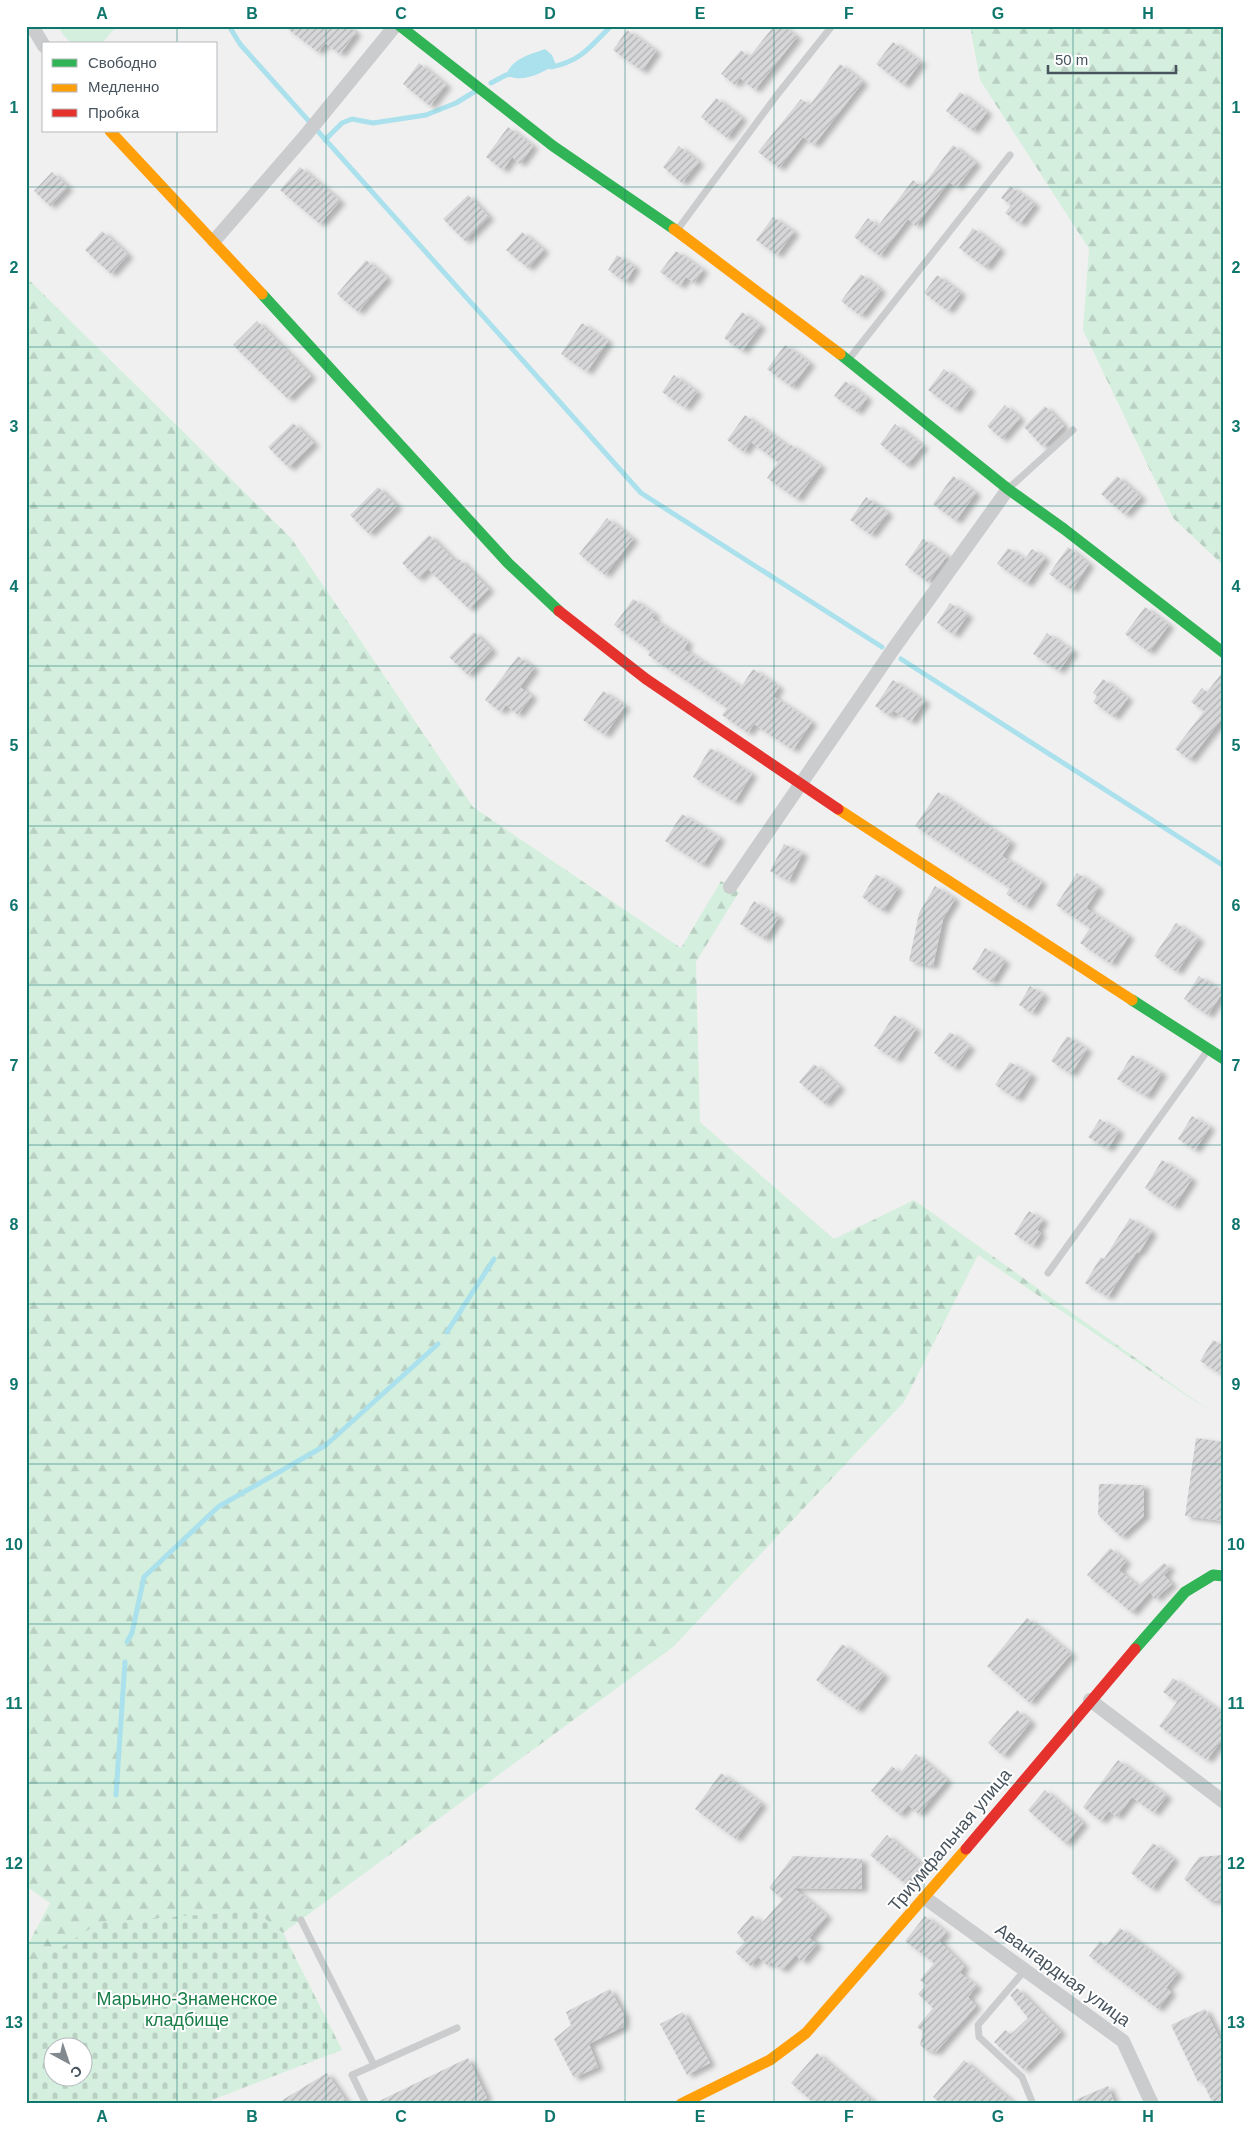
<svg xmlns="http://www.w3.org/2000/svg" width="1250" height="2130" viewBox="0 0 1250 2130" font-family="Helvetica,sans-serif">
	<style>
		.forest { fill: url(#forest-firs); fill-rule: evenodd }
		.cemetery { fill: url(#cemetery-stones); fill-rule: evenodd }
		.garden { fill: #d5efde }
		.water { fill: #aae1ec }
		.lines { fill: none; stroke-linecap: round; stroke-linejoin: round }
		.stream { stroke: #aae1ec; stroke-width: 5 }
		.building { fill: url(#building-hatch); filter: url(#shadow) }
		.lane { stroke: #caccce; stroke-width: 7 }
		.street { stroke: #caccce; stroke-width: 14 }
		.fast { stroke: #30b455; stroke-width: 11 }
		.slow { stroke: #ff9f0a; stroke-width: 11 }
		.jam { stroke: #e5322d; stroke-width: 11 }
		.grid { fill: none; stroke: #0f766e; stroke-width: 1; stroke-opacity: 0.55 }
		.labels { text-anchor: middle; stroke-width: 4; stroke-linejoin: round; paint-order: stroke }
		.street-label { font-size: 18px; fill: #47535d; stroke: #fff }
		.park-label { font-size: 18px; fill: #187e47; stroke: #fff }
		.neatline { fill: none; stroke: #0f766e; stroke-width: 2 }
		.grid-label { font-size: 16px; text-anchor: middle; font-weight: bold; fill: #0f766e }
	</style>
	<defs>
		<pattern id="forest-firs" width="22" height="20" patternUnits="userSpaceOnUse" patternTransform="scale(1.25)"><rect width="22" height="20" fill="#d5efde"/><path d="M5 1l3.5 6h-7zM16 11l3.5 6h-7z" fill="#b8cfc1"/></pattern>
		<pattern id="cemetery-stones" width="16" height="16" patternUnits="userSpaceOnUse" patternTransform="scale(1.25)"><rect width="16" height="16" fill="#d5efde"/><path d="M2 7V4a2 2 0 0 1 4 0v3zM10 15v-3a2 2 0 0 1 4 0v3z" fill="#b8cfc1"/></pattern>
		<pattern id="building-hatch" width="6" height="6" patternUnits="userSpaceOnUse" patternTransform="scale(1.25)"><rect width="6" height="6" fill="#d7d7d9"/><path d="M-1 1l2-2M0 6l6-6M5 7l2-2" fill="none" stroke="#b0b1b3"/></pattern>
		<filter id="shadow"><feDropShadow dx="5.5" dy="3" stdDeviation="2.5" flood-color="#0004"/></filter>
	</defs>
	<rect width="100%" height="100%" fill="#f1f0f0"/>
	<g class="forest">
		<path d="M970 26H1224V566L1173 518 1083 330 1089 249 980 80Z"/>
		<path d="M26 277 291 538 473 807 681 948 721 881 739 892 696 962 700 1122 834 1239 914 1200 1217 1416 978 1255 904 1402 673 1647 283 1933 342 2050 26 2104V1948L50 1903 26 1886ZM52 2048H82V2078H52Z"/>
	</g>
	<path class="cemetery" d="M256 1911 283 1933 342 2050 212 2100 213 2104H26V1971L100 1922ZM52 2048H82V2078H52Z"/>
	<path class="garden" d="M58 26H117L101 44H72L63 35Z"/>
	<path class="water" d="M545 49 552 55 556 65C540 73 523 84 506 75 513 58 529 55 545 49Z"/>
	<g class="lines">
		<g class="stream">
			<path d="M229 26 240 44 641 493 882 647"/>
			<path d="M551 67C581 61 590 47 611 26"/>
			<path d="M491 83 506 75 513 74"/>
			<path d="M325 140 342 123 352 119 373 123 426 115 456 103 474 92"/>
			<path d="M901 659 1224 866"/>
			<path d="M447 1332 494 1259"/>
			<path d="M127 1642 132 1633 144 1577 218 1507 326 1445 438 1344"/>
			<path d="M116 1795 125 1662"/>
		</g>
	</g>
	<g class="building">
		<path d="M284 26H348L356 33 340 54 325 43 318 52Z"/>
		<path d="M774 26H783L797 37 755 90 740 78 735 85 721 74 741 50 749 57Z"/>
		<path d="M627 30 656 51 642 71 613 50Z"/>
		<path d="M893 42 921 62 904 85 876 64Z"/>
		<path d="M419 63 446 85 430 106 403 84Z"/>
		<path d="M840 64 863 82 814 145 803 137 779 168 758 152 801 99 810 105Z"/>
		<path d="M960 92 987 112 973 131 946 111Z"/>
		<path d="M716 98 742 118 727 138 701 117Z"/>
		<path d="M508 127 533 146 520 164 512 157 503 170 486 157Z"/>
		<path d="M953 145 976 163 957 187 949 182 916 226 908 219 880 256 854 237 868 218 878 226 913 180 922 187Z"/>
		<path d="M679 146 699 162 682 183 663 167Z"/>
		<path d="M300 167 340 201 320 224 280 190Z"/>
		<path d="M52 172 68 187 50 206 34 191Z"/>
		<path d="M1010 186 1035 204 1020 224 1005 213 1011 205 1001 198Z"/>
		<path d="M468 195 489 217 465 241 443 219Z"/>
		<path d="M773 217 794 232 777 255 756 240Z"/>
		<path d="M973 228 1000 249 986 268 959 248Z"/>
		<path d="M102 231 128 255 111 274 85 250Z"/>
		<path d="M522 232 544 250 528 268 506 250Z"/>
		<path d="M676 251 703 270 694 283 686 277 680 286 660 272Z"/>
		<path d="M617 255 635 267 626 282 608 270Z"/>
		<path d="M366 260 387 278 358 312 337 294Z"/>
		<path d="M861 274 881 290 861 316 841 301Z"/>
		<path d="M937 275 961 293 948 311 924 293Z"/>
		<path d="M742 312 761 326 742 351 724 338Z"/>
		<path d="M257 321 311 376 288 399 233 345Z"/>
		<path d="M582 323 608 341 587 372 561 354Z"/>
		<path d="M785 345 810 363 792 387 767 369Z"/>
		<path d="M944 369 970 389 955 410 928 390Z"/>
		<path d="M674 375 697 392 685 408 662 392Z"/>
		<path d="M845 381 867 398 857 412 834 396Z"/>
		<path d="M1005 405 1020 418 1002 439 987 426Z"/>
		<path d="M1045 406 1064 426 1043 447 1024 427Z"/>
		<path d="M745 415 789 447 791 445 821 466 797 499 767 478 778 462 751 442 744 452 727 440Z"/>
		<path d="M293 423 314 443 289 468 268 447Z"/>
		<path d="M895 424 923 446 907 466 880 444Z"/>
		<path d="M953 476 976 493 956 521 933 504Z"/>
		<path d="M1117 476 1141 497 1125 515 1101 494Z"/>
		<path d="M378 487 397 506 369 534 350 515Z"/>
		<path d="M866 497 888 513 871 535 850 520Z"/>
		<path d="M607 518 633 539 605 575 579 554Z"/>
		<path d="M429 535 456 562 459 559 489 589 469 609 428 569 418 579 402 563Z"/>
		<path d="M923 539 947 556 928 582 905 565Z"/>
		<path d="M1068 547 1089 564 1072 590 1049 574Z"/>
		<path d="M1008 548 1025 559 1032 549 1045 558 1027 584 997 564Z"/>
		<path d="M633 599 655 614 652 618 688 642 684 649 741 687 753 669 779 687 773 696 812 722 793 750 754 724 748 733 722 715 727 708 648 655 650 651 614 625Z"/>
		<path d="M950 603 968 615 954 635 937 623Z"/>
		<path d="M1145 607 1169 625 1149 652 1125 634Z"/>
		<path d="M474 632 492 650 468 675 449 657Z"/>
		<path d="M1047 633 1073 651 1059 671 1033 654Z"/>
		<path d="M518 656 534 668 520 687 532 696 518 715 506 705 501 712 485 700Z"/>
		<path d="M1224 670V716L1190 760 1175 749 1204 711 1191 702 1202 688 1207 692Z"/>
		<path d="M1103 679 1128 698 1114 717 1093 702 1097 696 1093 693Z"/>
		<path d="M893 680 925 701 911 722 894 711 890 716 875 706Z"/>
		<path d="M603 691 625 706 605 735 583 720Z"/>
		<path d="M710 748 752 774 735 802 693 777Z"/>
		<path d="M938 792 1011 842 1002 856 1042 882 1026 907 1006 894 1010 888 915 826Z"/>
		<path d="M682 814 720 838 703 865 665 841Z"/>
		<path d="M784 844 803 853 789 881 770 871Z"/>
		<path d="M1077 873 1099 888 1086 908 1129 936 1111 964 1080 943 1090 928 1056 905Z"/>
		<path d="M876 874 898 888 883 911 862 897Z"/>
		<path d="M935 886 955 899 943 919 933 966 909 961 919 913Z"/>
		<path d="M754 901 779 917 765 939 740 924Z"/>
		<path d="M1176 923 1199 939 1177 972 1154 956Z"/>
		<path d="M985 948 1005 961 992 982 972 969Z"/>
		<path d="M1199 976 1223 992 1208 1015 1184 999Z"/>
		<path d="M1030 986 1044 995 1032 1013 1019 1005Z"/>
		<path d="M894 1015 916 1029 896 1060 874 1046Z"/>
		<path d="M950 1032 970 1047 954 1068 934 1053Z"/>
		<path d="M1067 1036 1087 1049 1071 1074 1051 1061Z"/>
		<path d="M1132 1055 1162 1073 1147 1097 1117 1079Z"/>
		<path d="M1010 1062 1032 1075 1017 1099 995 1085Z"/>
		<path d="M814 1064 840 1087 825 1104 799 1082Z"/>
		<path d="M1192 1116 1210 1127 1195 1150 1178 1139Z"/>
		<path d="M1100 1119 1119 1131 1108 1149 1088 1137Z"/>
		<path d="M1162 1160 1192 1179 1174 1207 1145 1188Z"/>
		<path d="M1029 1211 1043 1220 1037 1230 1041 1233 1033 1246 1014 1234Z"/>
		<path d="M1130 1218 1152 1232 1139 1253 1137 1252 1108 1297 1085 1283 1101 1257 1104 1259Z"/>
		<path d="M1213 1340 1224 1346V1376L1200 1361Z"/>
		<path d="M1196 1438 1224 1442V1521L1185 1516Z"/>
		<path d="M1099 1484 1144 1485V1516L1121 1537 1098 1515Z"/>
		<path d="M1110 1548 1126 1561 1119 1570 1138 1586 1164 1563 1170 1568 1164 1575 1172 1584 1155 1599 1150 1592 1132 1613 1087 1575Z"/>
		<path d="M1027 1618 1071 1654 1030 1703 987 1666Z"/>
		<path d="M842 1644 884 1675 857 1710 816 1680Z"/>
		<path d="M1173 1678 1224 1714V1737L1207 1760 1159 1726 1177 1702 1163 1692Z"/>
		<path d="M1017 1710 1031 1722 1003 1756 988 1743Z"/>
		<path d="M916 1754 947 1780 919 1814 908 1805 900 1815 871 1791 892 1766 900 1773Z"/>
		<path d="M1118 1760 1167 1796 1154 1813 1132 1797 1117 1817 1109 1811 1101 1821 1083 1807Z"/>
		<path d="M721 1773 762 1804 736 1839 695 1809Z"/>
		<path d="M1045 1790 1083 1823 1066 1844 1028 1810Z"/>
		<path d="M887 1835 923 1865 907 1885 870 1855Z"/>
		<path d="M1153 1843 1174 1859 1152 1889 1131 1873Z"/>
		<path d="M1224 1855V1900L1210 1901 1184 1879 1199 1857Z"/>
		<path d="M793 1856 862 1859V1889L794 1888 827 1916 809 1938 817 1944 802 1962 796 1955 782 1970 771 1962 767 1965 758 1957 751 1966 735 1952 745 1942 737 1933 752 1915 761 1924 783 1899 769 1888Z"/>
		<path d="M925 1916 946 1932 939 1941 964 1966 960 1973 977 1986 968 1997 976 2006 936 2052 926 2050 920 2045 923 2031 917 2027 933 2008 918 1994 926 1985 920 1980 934 1963 905 1941Z"/>
		<path d="M1120 1928 1178 1973 1166 1988 1171 1992 1158 2009 1089 1956 1100 1941 1106 1946Z"/>
		<path d="M1017 1988 1061 2032 1024 2070 994 2042 1005 2030 1011 2034 1028 2018 1010 1995Z"/>
		<path d="M610 1989 624 2015 623 2027 589 2044 598 2067 574 2078 554 2039 571 2025 566 2012Z"/>
		<path d="M1205 2009 1224 2047V2104H1213L1202 2080 1198 2082 1171 2025Z"/>
		<path d="M683 2012 710 2063 687 2075 660 2024Z"/>
		<path d="M817 2053 876 2104H815L791 2083Z"/>
		<path d="M468 2058 487 2098 476 2104H373Z"/>
		<path d="M964 2060 1015 2104H941L933 2097Z"/>
		<path d="M327 2073 348 2104H276Z"/>
		<path d="M1108 2086 1115 2104H1066Z"/>
	</g>
	<g class="lines">
		<g class="lane">
			<path d="M678 229 777 95 832 26"/>
			<path d="M849 359 1010 155"/>
			<path d="M1009 488 1073 430"/>
			<path d="M1048 1273 1208 1050"/>
			<path d="M301 1920 374 2065"/>
			<path d="M1025 1970 978 2025 979 2037 1022 2077 1033 2104"/>
			<path d="M366 2104 352 2075 457 2028"/>
		</g>
		<g class="street">
			<path d="M32 26 44 46"/>
			<path d="M214 241 305 136 395 26"/>
			<path d="M730 887 894 648 1008 489"/>
			<path d="M1090 1700 1224 1802"/>
			<path d="M925 1898 1123 2041 1152 2104"/>
		</g>
		<g class="fast">
			<path d="M400 26 553 146 674 229"/>
			<path d="M262 294 508 563 559 611"/>
			<path d="M840 354 1008 489 1064 529 1224 653"/>
			<path d="M1132 1000 1224 1059"/>
			<path d="M1135 1649 1185 1592 1213 1575 1224 1576"/>
		</g>
		<g class="slow">
			<path d="M110 131 262 294"/>
			<path d="M674 229 840 354"/>
			<path d="M838 809 1132 1000"/>
			<path d="M681 2104 770 2060 806 2033 966 1849"/>
		</g>
		<g class="jam">
			<path d="M559 611 646 679 838 809"/>
			<path d="M966 1849 1135 1649"/>
		</g>
	</g>
	<path class="grid" d="M177 26V44M326 26V2104M476 26V2104M625 26V2104M774 26V2104M924 26V2104M1073 26V2104M177 131V2104M26 187H1224M26 347H1224M26 506H1224M26 666H1224M26 826H1224M26 985H1224M26 1145H1224M26 1304H1224M26 1464H1224M26 1624H1224M26 1783H1224M26 1943H1224"/>
	<g class="labels">
		<g class="street-label">
			<text transform="translate(950 1840) rotate(-50)" y="6">Триумфальная улица</text>
			<text transform="translate(1063 1975) rotate(36)" y="6">Авангардная улица</text>
		</g>
		<g class="park-label">
			<text x="187" y="2005">Марьино-Знаменское<tspan x="187" dy="21">кладбище</tspan></text>
		</g>
	</g>
	<rect width="1250" height="2130" fill="none" stroke="#ffffff" stroke-width="55"/>
	<rect x="42" y="42" width="175" height="90" fill="#ffffff" stroke="#b5babe"/>
	<rect x="52" y="59" width="25" height="8" fill="#30b455" stroke="#b5babe"/>
	<text x="88" y="68" font-size="15" fill="#47535d">Свободно</text>
	<rect x="52" y="84" width="25" height="8" fill="#ff9f0a" stroke="#b5babe"/>
	<text x="88" y="92" font-size="15" fill="#47535d">Медленно</text>
	<rect x="52" y="109" width="25" height="8" fill="#e5322d" stroke="#b5babe"/>
	<text x="88" y="118" font-size="15" fill="#47535d">Пробка</text>
	<g transform="translate(68 2062) rotate(140)"><circle r="24" fill="#ffffff" stroke="#b5babe"/>
	<path d="M0-4L9 19L0 12L-9 19Z" fill="#828a90"/>
	<text y="-8" font-size="14" font-weight="bold" text-anchor="middle" fill="#47535d">С</text>
	</g>
	<path d="M1048 65v8h128v-8" fill="none" stroke="#47535d" stroke-width="2.5"/>
	<text x="1055" y="65" font-size="15" fill="#47535d" stroke="#ffffff" stroke-width="4" paint-order="stroke">50 m</text>
	<rect x="28" y="28" width="1194" height="2074" class="neatline"/>
	<g class="grid-label">
		<text x="102" y="19">A</text>
		<text x="252" y="19">B</text>
		<text x="401" y="19">C</text>
		<text x="550" y="19">D</text>
		<text x="700" y="19">E</text>
		<text x="849" y="19">F</text>
		<text x="998" y="19">G</text>
		<text x="1148" y="19">H</text>
		<text x="14" y="113">1</text>
		<text x="1236" y="113">1</text>
		<text x="14" y="273">2</text>
		<text x="1236" y="273">2</text>
		<text x="14" y="432">3</text>
		<text x="1236" y="432">3</text>
		<text x="14" y="592">4</text>
		<text x="1236" y="592">4</text>
		<text x="14" y="751">5</text>
		<text x="1236" y="751">5</text>
		<text x="14" y="911">6</text>
		<text x="1236" y="911">6</text>
		<text x="14" y="1071">7</text>
		<text x="1236" y="1071">7</text>
		<text x="14" y="1230">8</text>
		<text x="1236" y="1230">8</text>
		<text x="14" y="1390">9</text>
		<text x="1236" y="1390">9</text>
		<text x="14" y="1550">10</text>
		<text x="1236" y="1550">10</text>
		<text x="14" y="1709">11</text>
		<text x="1236" y="1709">11</text>
		<text x="14" y="1869">12</text>
		<text x="1236" y="1869">12</text>
		<text x="14" y="2028">13</text>
		<text x="1236" y="2028">13</text>
		<text x="102" y="2122">A</text>
		<text x="252" y="2122">B</text>
		<text x="401" y="2122">C</text>
		<text x="550" y="2122">D</text>
		<text x="700" y="2122">E</text>
		<text x="849" y="2122">F</text>
		<text x="998" y="2122">G</text>
		<text x="1148" y="2122">H</text>
	</g>
</svg>
